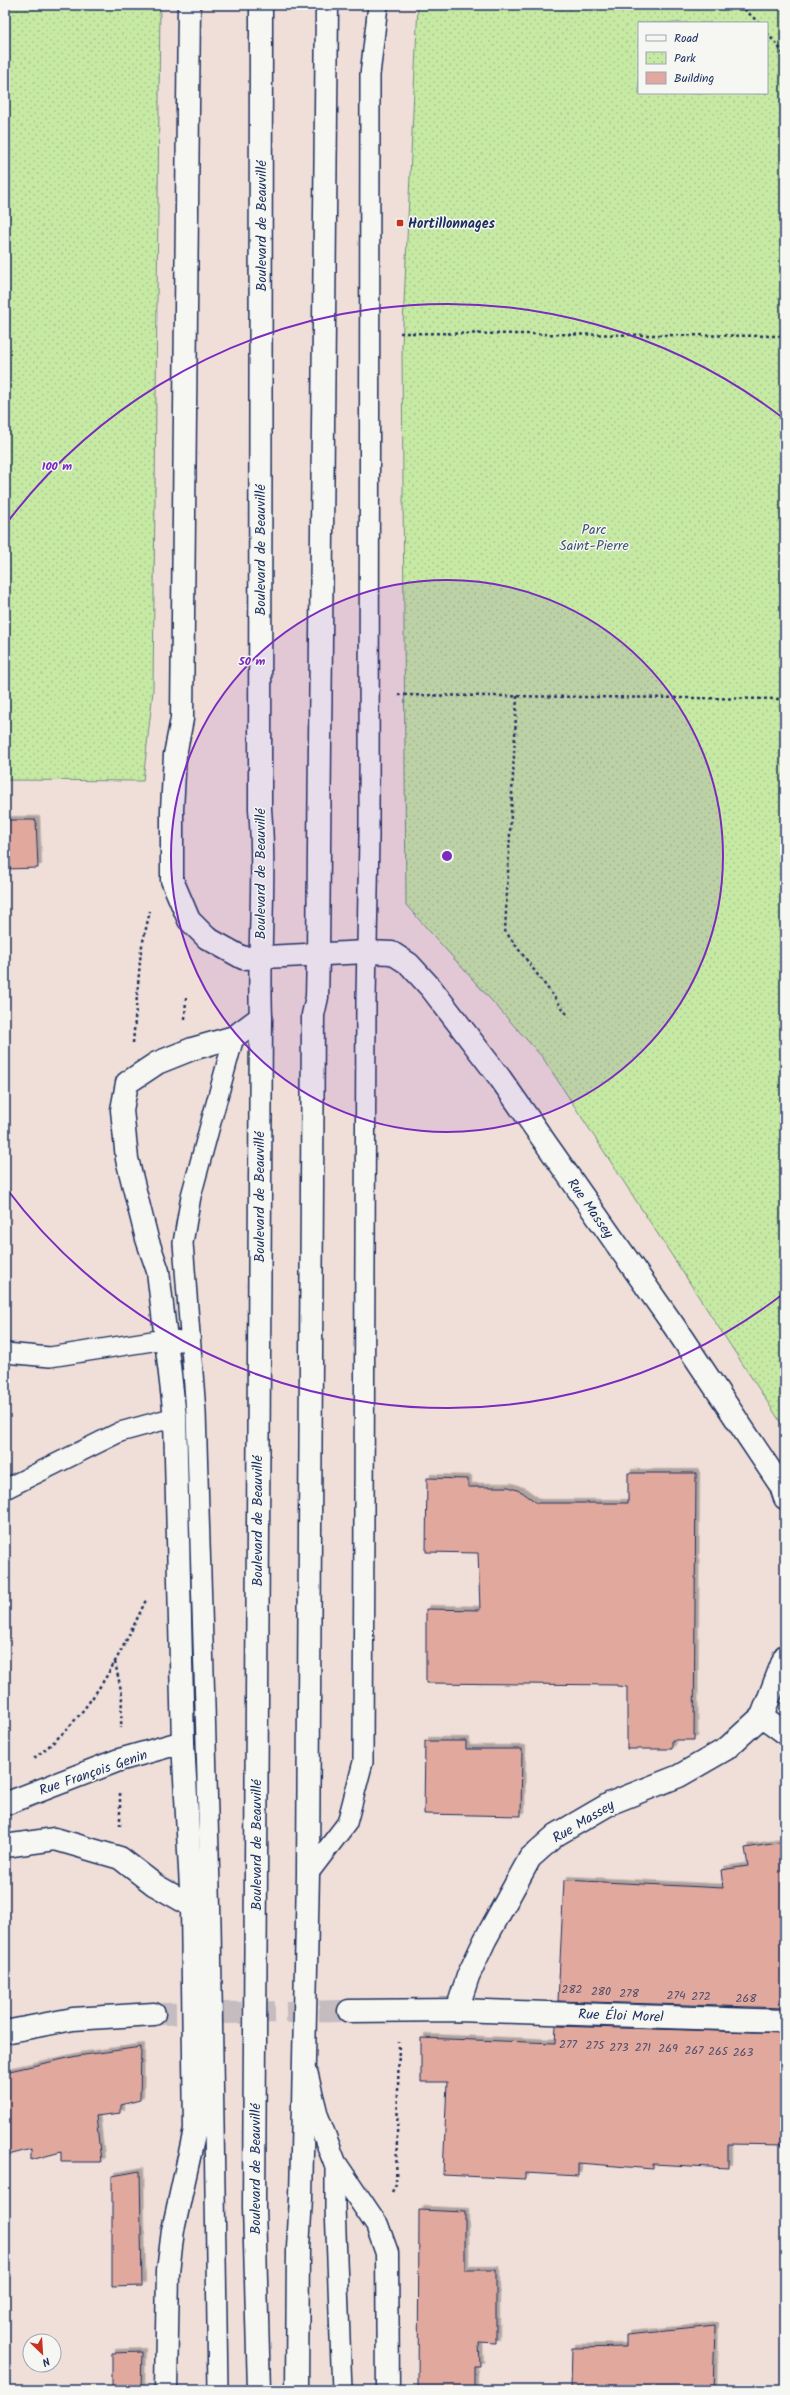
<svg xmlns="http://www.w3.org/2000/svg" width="790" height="2395" viewBox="0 0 790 2395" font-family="Kalam,sans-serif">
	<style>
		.park { fill: url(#park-dots); stroke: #708c80; fill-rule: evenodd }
		.building { fill: #e1a89d; stroke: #1b2f5e; filter: url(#shadow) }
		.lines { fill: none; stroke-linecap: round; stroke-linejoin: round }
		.minor-tunnel { stroke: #c5bcc0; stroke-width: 22; stroke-dasharray: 22 11; stroke-linecap: butt }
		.service-casing { stroke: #1b2f5e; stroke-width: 22 }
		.minor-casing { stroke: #1b2f5e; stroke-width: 25 }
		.secondary-casing { stroke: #1b2f5e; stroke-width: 25 }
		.path { stroke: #1b2f5e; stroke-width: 2.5; stroke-dasharray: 3 3; stroke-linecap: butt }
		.service { stroke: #f6f6f2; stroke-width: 19 }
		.minor { stroke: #f6f6f2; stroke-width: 22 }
		.secondary { stroke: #f6f6f2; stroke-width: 22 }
		.ring { fill: none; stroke: #7b2cbf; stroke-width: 2 }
		.poi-dot { fill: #c8321e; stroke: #f6f6f2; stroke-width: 1.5 }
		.labels { text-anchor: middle; stroke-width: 3; stroke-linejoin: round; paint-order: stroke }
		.number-label { font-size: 12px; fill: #4c4d6e }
		.poi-label { font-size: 14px; font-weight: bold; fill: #1b2f5e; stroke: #f6f6f2; text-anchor: start }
		.street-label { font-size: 14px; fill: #1b2f5e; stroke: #f6f6f2 }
		.park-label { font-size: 14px; fill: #3d546c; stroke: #f6f6f2 }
		.centre { fill: #7b2cbf; stroke: #f6f6f2; stroke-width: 2 }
		.ring-label { font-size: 12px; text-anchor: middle; font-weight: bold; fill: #7b2cbf; stroke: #f6f6f2; stroke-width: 3; stroke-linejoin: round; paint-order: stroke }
	</style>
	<defs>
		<pattern id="park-dots" width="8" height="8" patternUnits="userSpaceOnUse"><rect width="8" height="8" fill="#c6e9a3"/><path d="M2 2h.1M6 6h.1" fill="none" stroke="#aac88f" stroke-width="1.8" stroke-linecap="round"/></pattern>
		<filter id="shadow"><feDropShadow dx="3.5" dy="-3.5" stdDeviation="0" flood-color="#0004"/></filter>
	</defs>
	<rect width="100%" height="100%" fill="#f0dfd8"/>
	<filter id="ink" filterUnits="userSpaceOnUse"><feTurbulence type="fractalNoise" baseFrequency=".025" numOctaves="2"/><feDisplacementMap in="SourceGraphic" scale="8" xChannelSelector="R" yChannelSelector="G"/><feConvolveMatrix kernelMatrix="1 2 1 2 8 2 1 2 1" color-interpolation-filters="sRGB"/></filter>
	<g filter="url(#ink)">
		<g class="park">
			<path d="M5 5H160L153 691 143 781 5 780Z"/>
			<path d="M418 5H785V1429L543 1058 406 905 402 346ZM639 23H767V93H639Z"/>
		</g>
		<g class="building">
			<path d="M5 820H36L38 868 5 869Z"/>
			<path d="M628 1473H696L694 1740H672V1749H627V1687L617 1686V1685L426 1683V1609L480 1610 478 1553 426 1552 427 1478 468 1479V1487H509L522 1492 537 1503H628Z"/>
			<path d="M425 1741H466V1749H522L521 1816 424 1814Z"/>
			<path d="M785 1842V2008L558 2001 564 1880 723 1888 721 1870 748 1866 745 1848Z"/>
			<path d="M556 2026 785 2033V2145L728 2144V2168L653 2164V2169L578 2163V2176L525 2173V2179L443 2175 447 2082H421V2038L555 2043Z"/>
			<path d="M141 2047 140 2100 121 2105V2113L96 2116 101 2162H61V2152L31 2160V2149L5 2156V2072L77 2056Z"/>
			<path d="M140 2171 142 2286 112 2287V2176Z"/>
			<path d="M419 2210 465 2212V2270H496V2343L479 2342 480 2366H474V2390H418Z"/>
			<path d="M715 2326 713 2390H571L572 2348 626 2347V2335Z"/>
			<path d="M142 2352 141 2389H112V2353Z"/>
		</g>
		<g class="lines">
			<path class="minor-tunnel" d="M154 2014 349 2011"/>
			<g class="service-casing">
				<g id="service">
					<path d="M5 1353 50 1357 165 1339 181 1341"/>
					<path d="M5 1489 120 1432 175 1417"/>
					<path d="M308 1874 347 1823 363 1762 366 999 369 837 370 75 378 5"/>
					<path d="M335 2163V2207L342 2390"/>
					<path d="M218 2390 211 1925 205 1706 196 1412 183 1243 191 1196 234 1037"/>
				</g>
			</g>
			<g class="minor-casing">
				<g id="minor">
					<path d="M189 5 182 719 175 755 172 810V880L189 920 207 938 243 958 367 952 392 953 409 964 431 988 500 1078 674 1326 781 1486 785 1498"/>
					<path d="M762 1716 785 1733"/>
					<path d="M5 1804 119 1760 183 1742"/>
					<path d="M5 1846 55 1839 120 1858 155 1885 192 1906"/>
					<path d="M457 2010 468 1976 485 1940 530 1858 556 1835 611 1803 679 1776 726 1749 762 1716 785 1656"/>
					<path d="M349 2011 457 2010 785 2021"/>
					<path d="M5 2032 73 2019 154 2014"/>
					<path d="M307 2076 317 2116 335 2163 377 2225 387 2253 388 2390"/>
					<path d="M166 2390 168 2271 173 2230 195 2130 192 1906 183 1742 175 1417 158 1271 147 1239 127 1159 122 1110 127 1083 157 1063 192 1049 234 1037 261 1017"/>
				</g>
			</g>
			<g class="secondary-casing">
				<g id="secondary">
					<path d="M259 2390 254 2207 261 1017C258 948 266 878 260 809L261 5"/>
					<path d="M297 2390 298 2248 301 2198 308 1874 313 1015 317 997 318 955 327 5"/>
				</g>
			</g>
			<g class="path">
				<path d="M740 5 759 23"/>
				<path d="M767 33 782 51 785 60"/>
				<path d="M400 333 785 336"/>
				<path d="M398 695 785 699"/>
				<path d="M517 696 505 931 569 1017"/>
				<path d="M185 1019 186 997"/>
				<path d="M133 1043 141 950 150 911"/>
				<path d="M115 1662 122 1695 121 1728"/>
				<path d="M34 1758C90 1717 118 1659 147 1598"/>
				<path d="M120 1793V1826"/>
				<path d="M392 2192 396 2184 399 2042"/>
			</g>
			<use href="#service" class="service"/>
			<use href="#minor" class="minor"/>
			<use href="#secondary" class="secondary"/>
		</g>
	</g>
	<circle cx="447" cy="856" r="276" fill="#7b2cbf" fill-opacity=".12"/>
	<g class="ring">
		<circle cx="447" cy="856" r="276"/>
		<path d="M783 1294A552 552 0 0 1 6 1188M6 524A552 552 0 0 1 783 418"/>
	</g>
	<rect class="poi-dot" x="396" y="219" width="8" height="8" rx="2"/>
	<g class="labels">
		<g class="number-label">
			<text x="572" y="1993">282</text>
			<text x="601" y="1995">280</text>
			<text x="629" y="1997">278</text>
			<text x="676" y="1999">274</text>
			<text x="701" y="2000">272</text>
			<text x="746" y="2002">268</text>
			<text x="568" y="2048">277</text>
			<text x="595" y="2049">275</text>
			<text x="619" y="2051">273</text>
			<text x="643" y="2051">271</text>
			<text x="668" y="2052">269</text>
			<text x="694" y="2054">267</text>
			<text x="718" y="2055">265</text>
			<text x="743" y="2056">263</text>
		</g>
		<g class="poi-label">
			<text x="408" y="228">Hortillonnages</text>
		</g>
		<g class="street-label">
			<text transform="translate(261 226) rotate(-90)" y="5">Boulevard de Beauvillé</text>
			<text transform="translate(260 550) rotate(-90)" y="5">Boulevard de Beauvillé</text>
			<text transform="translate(260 874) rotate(-90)" y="5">Boulevard de Beauvillé</text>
			<text transform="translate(259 1197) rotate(-90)" y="5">Boulevard de Beauvillé</text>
			<text transform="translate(591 1208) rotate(55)" y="5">Rue Massey</text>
			<text transform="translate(257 1521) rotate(-90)" y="5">Boulevard de Beauvillé</text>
			<text transform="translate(93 1772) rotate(-19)" y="5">Rue François Genin</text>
			<text transform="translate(583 1821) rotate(-31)" y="5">Rue Massey</text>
			<text transform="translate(256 1845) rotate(-90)" y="5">Boulevard de Beauvillé</text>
			<text transform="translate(621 2015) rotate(2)" y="5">Rue Éloi Morel</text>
			<text transform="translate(255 2169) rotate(-90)" y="5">Boulevard de Beauvillé</text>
		</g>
		<g class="park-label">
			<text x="594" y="534">Parc<tspan x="594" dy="16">Saint-Pierre</tspan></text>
		</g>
	</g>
	<circle cx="447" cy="856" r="6" class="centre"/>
	<g class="ring-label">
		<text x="57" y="470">100 m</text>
		<text x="252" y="665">50 m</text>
	</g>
	<rect width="790" height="2395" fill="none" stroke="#f6f6f2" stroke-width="20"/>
	<rect x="10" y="10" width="770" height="2375" fill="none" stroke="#1b2f5e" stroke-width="1.5" filter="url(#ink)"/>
	<rect x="638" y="22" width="130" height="72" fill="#f6f6f2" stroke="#9ea6b7"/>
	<rect x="646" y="35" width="20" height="6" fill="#f6f6f2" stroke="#9ea6b7"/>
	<text x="674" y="42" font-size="12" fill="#1b2f5e">Road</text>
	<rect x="646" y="52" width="20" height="12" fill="url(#park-dots)" stroke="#9ea6b7"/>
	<text x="674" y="62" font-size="12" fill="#1b2f5e">Park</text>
	<rect x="646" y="72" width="20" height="12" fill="#e1a89d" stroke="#9ea6b7"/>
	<text x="674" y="82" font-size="12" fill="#1b2f5e">Building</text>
	<g transform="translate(42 2353) rotate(155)"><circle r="19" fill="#f6f6f2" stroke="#9ea6b7"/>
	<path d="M0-3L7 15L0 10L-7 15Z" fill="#c8321e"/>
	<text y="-6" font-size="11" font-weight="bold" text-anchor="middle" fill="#1b2f5e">N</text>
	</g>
</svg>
